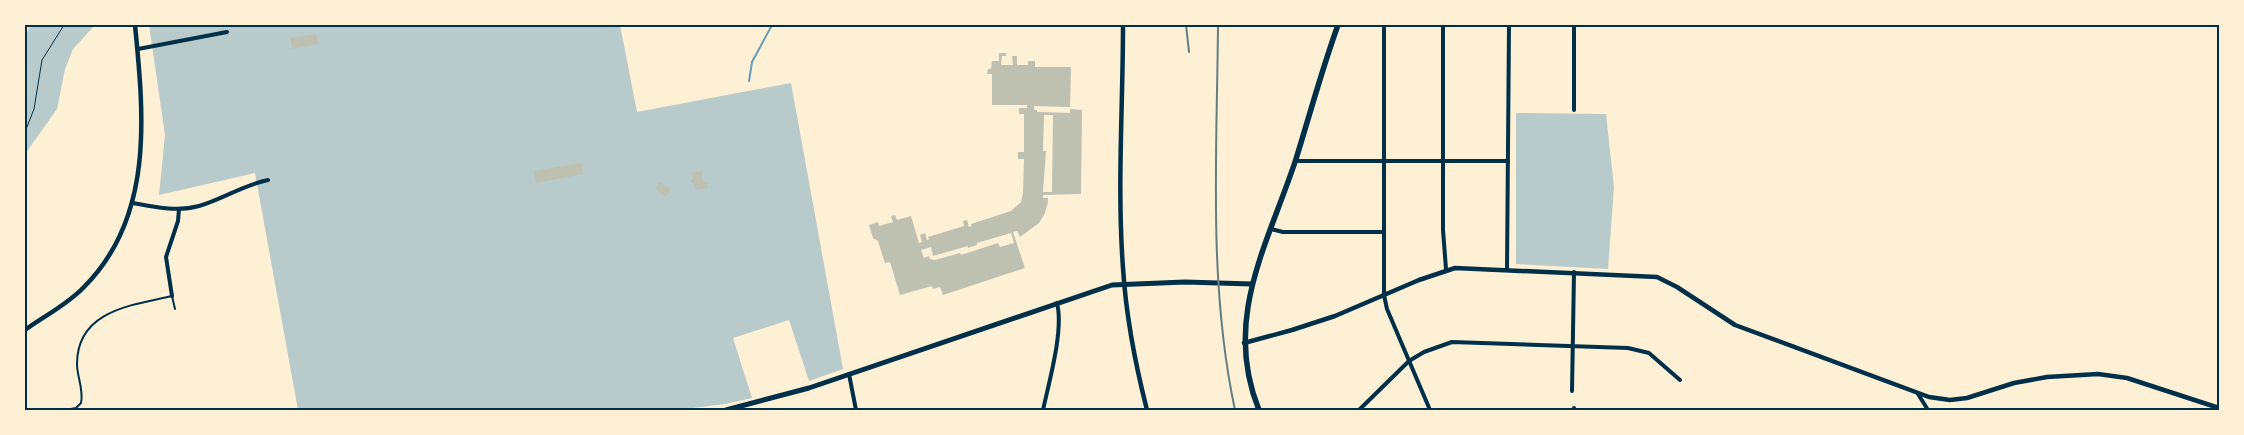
<svg xmlns="http://www.w3.org/2000/svg" width="2244" height="435" viewBox="0 0 2244 435" font-family="Overpass,sans-serif">
	<style>
		.green { fill: #b9caca }
		.lines { fill: none; stroke-linecap: round; stroke-linejoin: round }
		.stream { stroke: #669bbc; stroke-width: 2 }
		.building { fill: #bec0b2; fill-rule: evenodd }
		.path { stroke: #003049; stroke-width: 1 }
		.service { stroke: #003049; stroke-width: 2 }
		.minor { stroke: #003049; stroke-width: 4 }
		.tertiary { stroke: #003049; stroke-width: 4.5 }
		.secondary { stroke: #003049; stroke-width: 5 }
		.primary { stroke: #003049; stroke-width: 5.5 }
		.rail { stroke: #657d81; stroke-width: 2 }
		.neatline { fill: none; stroke: #003049; stroke-width: 2 }
	</style>
	<rect width="100%" height="100%" fill="#fdf0d5"/>
	<g class="green">
		<path d="M95 25 73 49 65 69 57 109 25 154V37L30 26Z"/>
		<path d="M149 25H620L637 112 791 83 843 369 809 381 789 320 733 338 752 398 725 404 676 410H298L255 173 159 195 165 135Z"/>
		<path d="M1516 113 1606 114 1614 187 1608 269 1516 264Z"/>
	</g>
	<g class="lines">
		<path class="stream" d="M749 81 752 62 772 25"/>
	</g>
	<g class="building">
		<path d="M316 34 318 44 292 49 290 38Z"/>
		<path d="M999 53H1006V56H1002L1001 65H1013L1012 56H1017V65H1028V61H1035V67H1071L1070 107 1034 106V110H1037V112L1070 113V109L1082 110 1081 194 1043 195V198H1048V202L1045 213 1039 223 1020 237 1017 231 1013 232 1025 268 943 295 940 287 933 289 932 286 900 295 890 262 885 263 878 241 873 238 869 225 878 222 879 226 893 222 891 216 895 215 897 220 911 216 919 243 922 242 920 235 925 233 927 240H929L928 237 964 226 963 221 967 220 969 227 972 226 971 224 1011 211 1021 202 1023 193 1024 159H1018V152H1024V114H1019V108H1027V105H992V74H987L988 69H991L992 61H999ZM1044 115H1053L1052 192H1043L1046 151H1043ZM1011 233 1014 243 1000 247 998 243 961 255 960 253 935 260 930 259 929 256 924 258 921 250 931 247 933 256 968 246V248L977 245V243Z"/>
		<path d="M581 163 583 174 536 183 534 171Z"/>
		<path d="M702 171 703 182H707L708 188 695 190 694 183H691V180L693 179 692 173Z"/>
		<path d="M660 182 671 190 666 197 655 189Z"/>
	</g>
	<g class="lines">
		<path class="path" d="M25 132 34 109 42 60 64 25"/>
		<path class="service" d="M66 410 76 408 81 403C84 390 77 377 77 364 77 310 133 305 172 296L175 309"/>
		<g class="minor">
			<path d="M1384 25V295L1387 309 1430 410"/>
			<path d="M1443 25V230L1446 269"/>
			<path d="M1574 25V110"/>
			<path d="M138 49 227 32"/>
			<path d="M1295 161H1508"/>
			<path d="M133 203C155 207 177 212 199 206 223 199 243 185 268 180"/>
			<path d="M1271 229 1283 232H1383"/>
			<path d="M1507 269 1509 25"/>
			<path d="M172 296 166 257 178 221 179 209"/>
			<path d="M849 374 856 410"/>
			<path d="M1572 391 1574 272"/>
			<path d="M1918 394 1928 410"/>
			<path d="M1574 408V410"/>
			<path d="M1043 410C1049 382 1064 330 1057 303"/>
			<path d="M1359 410 1409 361 1424 352 1452 342 1628 348 1649 353 1680 380"/>
		</g>
		<g class="tertiary">
			<path d="M1123 25C1123 106 1117 187 1123 268 1126 316 1135 363 1147 410"/>
			<path d="M25 330C44 316 67 305 84 287 154 217 144 116 135 25"/>
			<path d="M1244 343 1292 330 1335 316 1419 280 1455 268 1657 277 1677 287 1735 325 1929 397 1950 400 1967 398 2014 383 2047 377 2098 374 2127 378 2219 408"/>
		</g>
		<path class="secondary" d="M726 410 809 388 1112 285 1185 282 1252 284"/>
		<path class="primary" d="M1259 410C1222 319 1268 244 1296 159 1310 114 1322 69 1338 25"/>
		<g class="rail">
			<path d="M1186 25 1189 52"/>
			<path d="M1218 25C1217 153 1208 284 1235 410"/>
		</g>
	</g>
	<rect width="2244" height="435" fill="none" stroke="#fdf0d5" stroke-width="52"/>
	<rect x="26" y="26" width="2192" height="383" class="neatline"/>
</svg>
